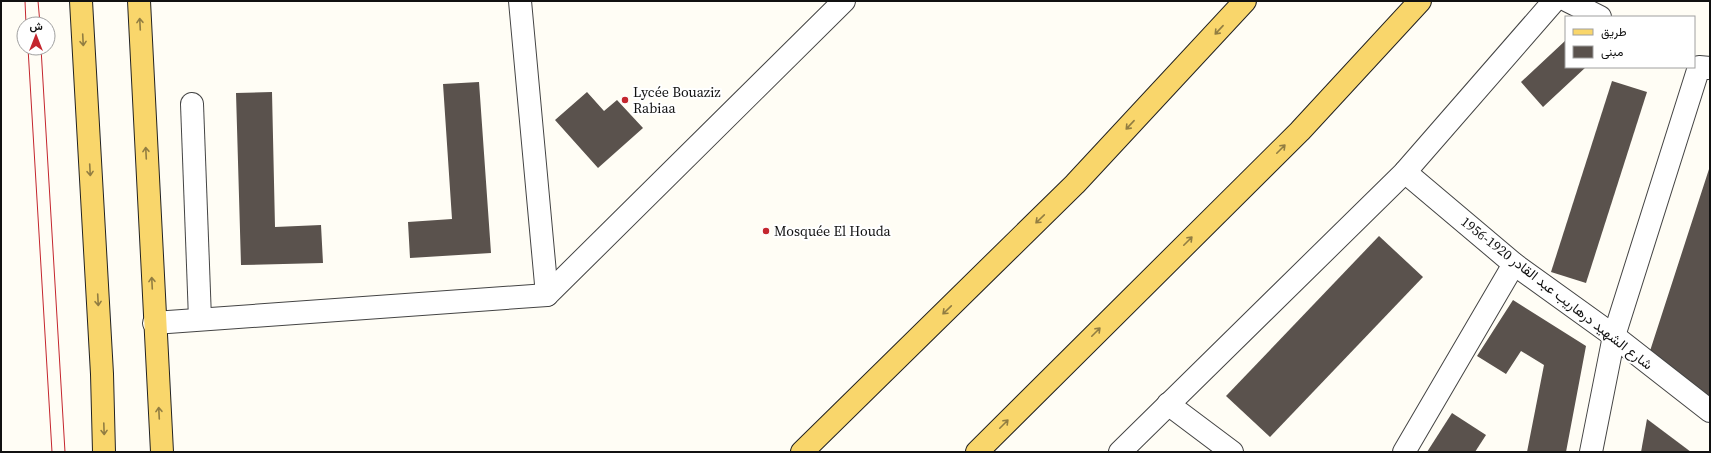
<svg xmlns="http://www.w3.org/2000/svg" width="1711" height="453" viewBox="0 0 1711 453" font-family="'Source Serif 4',Vazirmatn,serif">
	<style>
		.building { fill: #5a524d }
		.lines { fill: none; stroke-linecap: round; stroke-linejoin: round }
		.minor-casing { stroke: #444; stroke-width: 24 }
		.major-casing { stroke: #222; stroke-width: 24 }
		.minor { stroke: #fff; stroke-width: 22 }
		.major { stroke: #f9d66b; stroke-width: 22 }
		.tram { stroke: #c4262e; stroke-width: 1 }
		.oneway { stroke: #917d42 }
		.poi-dot { fill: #c4262e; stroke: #fff; stroke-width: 1.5 }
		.labels { text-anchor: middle; stroke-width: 4; stroke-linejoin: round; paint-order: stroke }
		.poi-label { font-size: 14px; fill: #111; stroke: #fff; text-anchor: start }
		.street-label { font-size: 14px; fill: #111; stroke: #fff }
	</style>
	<rect width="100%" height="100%" fill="#fffdf5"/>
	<g class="building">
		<path d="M1566 40V67H1586L1543 107 1521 82Z"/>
		<path d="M1612 81 1647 92 1586 283 1551 272Z"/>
		<path d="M479 82 491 253 410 258 408 222 452 219 443 84Z"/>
		<path d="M272 92 275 227 321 225 323 263 241 265 236 93Z"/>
		<path d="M587 92 604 111 617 100 643 128 598 168 555 120Z"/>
		<path d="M1710 166 1709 327 1710 398 1650 351Z"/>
		<path d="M1379 236 1423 277 1270 437 1226 396Z"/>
		<path d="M1513 300 1586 346 1566 452H1527L1544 365 1521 351 1506 374 1477 356Z"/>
		<path d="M1452 413 1486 435 1475 452H1427Z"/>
		<path d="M1647 419 1691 452H1641Z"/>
	</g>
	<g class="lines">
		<g class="minor-casing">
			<g id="minor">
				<path d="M520 1 547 295"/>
				<path d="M1568 1 1600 17"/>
				<path d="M192 104 200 319"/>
				<path d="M1405 172 1514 264 1614 336 1710 411"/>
				<path d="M154 323 547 295 844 1"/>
				<path d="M1168 404 1232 452"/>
				<path d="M1120 452 1405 172 1554 1"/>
				<path d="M1404 452 1514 264"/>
				<path d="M1591 452 1614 336 1699 67 1710 68"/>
			</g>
		</g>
		<g class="major-casing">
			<g id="major">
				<path d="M81 1 102 374 104 452"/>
				<path d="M139 1 162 452"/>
				<path d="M802 452 1075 184 1245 1"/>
				<path d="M977 452 1300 131 1420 1"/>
			</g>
		</g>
		<use href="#minor" class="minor"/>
		<use href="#major" class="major"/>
		<g class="tram">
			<path d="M25 1 26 24"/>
			<path d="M38 1 40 24"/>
			<path d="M28 48 52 452"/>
			<path d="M41 48 65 452"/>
		</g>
	</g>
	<defs><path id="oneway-shaft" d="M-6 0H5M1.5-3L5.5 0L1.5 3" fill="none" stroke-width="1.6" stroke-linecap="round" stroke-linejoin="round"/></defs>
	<g class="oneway">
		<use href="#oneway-shaft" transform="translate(140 24) rotate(-93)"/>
		<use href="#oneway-shaft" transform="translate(1219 30) rotate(133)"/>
		<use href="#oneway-shaft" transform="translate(83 40) rotate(87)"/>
		<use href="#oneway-shaft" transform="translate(1130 125) rotate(133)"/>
		<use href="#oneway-shaft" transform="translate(1281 149) rotate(-45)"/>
		<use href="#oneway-shaft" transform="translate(146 153) rotate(-93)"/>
		<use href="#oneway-shaft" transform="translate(90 170) rotate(87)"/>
		<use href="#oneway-shaft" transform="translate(1040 219) rotate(136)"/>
		<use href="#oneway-shaft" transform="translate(1188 241) rotate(-45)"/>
		<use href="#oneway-shaft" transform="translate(152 283) rotate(-93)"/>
		<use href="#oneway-shaft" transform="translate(98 300) rotate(87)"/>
		<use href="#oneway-shaft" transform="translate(947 310) rotate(136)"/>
		<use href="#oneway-shaft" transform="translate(1096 332) rotate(-45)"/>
		<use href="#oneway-shaft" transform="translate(159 413) rotate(-93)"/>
		<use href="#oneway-shaft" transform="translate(1004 424) rotate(-45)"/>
		<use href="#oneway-shaft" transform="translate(104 429) rotate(88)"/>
	</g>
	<g class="poi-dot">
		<circle cx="625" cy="100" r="4"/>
		<circle cx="766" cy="231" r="4"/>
	</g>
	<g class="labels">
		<g class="poi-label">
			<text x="633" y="97">Lycée Bouaziz<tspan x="633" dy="16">Rabiaa</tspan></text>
			<text x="774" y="236">Mosquée El Houda</text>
		</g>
		<g class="street-label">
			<text transform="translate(1557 293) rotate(38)" y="5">شارع الشهيد درهاريب عبد القادر 1920-1956</text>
		</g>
	</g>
	<rect width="1711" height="453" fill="none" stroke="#111111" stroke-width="4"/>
	<rect x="1565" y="16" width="130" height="52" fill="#ffffff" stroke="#a0a0a0"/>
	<rect x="1573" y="29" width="20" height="6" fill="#f9d66b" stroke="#a0a0a0"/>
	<text x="1601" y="36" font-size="12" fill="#111111">طريق</text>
	<rect x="1573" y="46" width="20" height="12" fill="#5a524d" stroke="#a0a0a0"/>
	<text x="1601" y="56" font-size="12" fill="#111111">مبنى</text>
	<g transform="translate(36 36)"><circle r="19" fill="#ffffff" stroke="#a0a0a0"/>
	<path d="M0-3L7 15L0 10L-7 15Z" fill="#c4262e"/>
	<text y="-6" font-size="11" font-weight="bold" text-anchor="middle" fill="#111111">ش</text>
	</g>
</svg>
